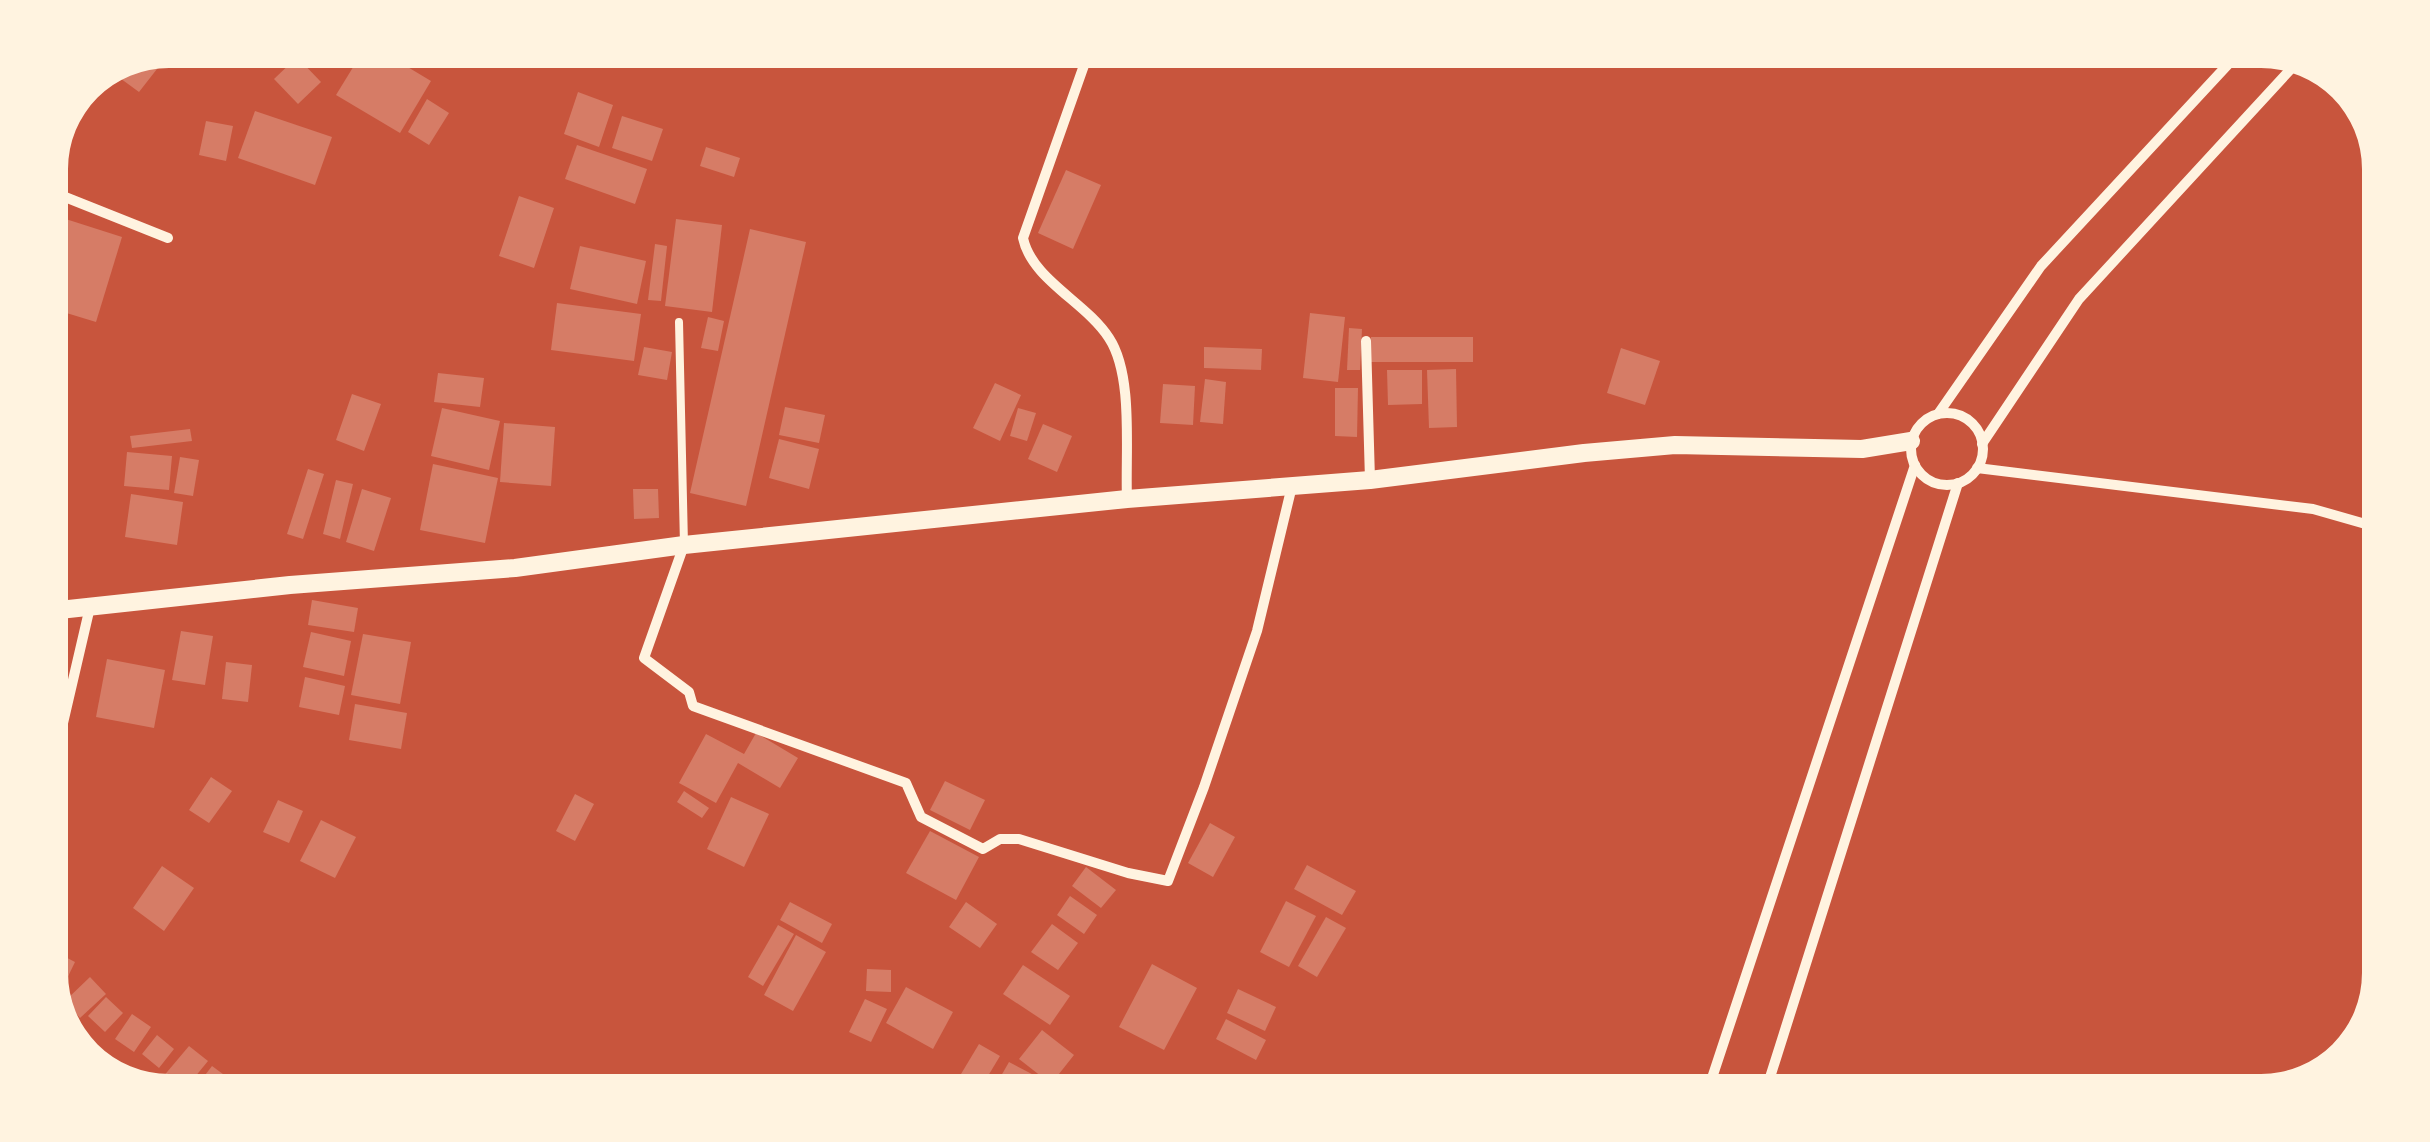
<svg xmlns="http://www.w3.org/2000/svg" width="2430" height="1142" viewBox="0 0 2430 1142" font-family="Lato,sans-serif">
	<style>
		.building { fill: #d67c66 }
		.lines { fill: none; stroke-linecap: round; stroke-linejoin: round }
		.service { stroke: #fff3e0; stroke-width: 8 }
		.minor { stroke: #fff3e0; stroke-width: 10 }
		.tertiary { stroke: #fff3e0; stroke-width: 18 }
	</style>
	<rect width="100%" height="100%" fill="#c8553d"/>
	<g class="building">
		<path d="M363 51H381L431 81 400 133 336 95Z"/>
		<path d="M297 57 321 82 298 104 274 79Z"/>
		<path d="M145 60 157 69 139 92 113 73Z"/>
		<path d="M578 92 613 105 599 147 564 134Z"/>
		<path d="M427 99 449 113 429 145 408 132Z"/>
		<path d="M255 111 332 137 315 185 238 158Z"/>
		<path d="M622 116 663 129 652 161 612 148Z"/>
		<path d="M206 121 233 126 226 161 199 155Z"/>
		<path d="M577 145 647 169 635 204 565 179Z"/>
		<path d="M706 147 740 158 734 177 700 166Z"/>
		<path d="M1066 170 1101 185 1073 249 1038 233Z"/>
		<path d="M519 196 554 208 534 268 499 256Z"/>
		<path d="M50 214 122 237 96 322 50 308Z"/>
		<path d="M676 219 722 225 712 312 665 306Z"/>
		<path d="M750 229 806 242 746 506 690 493Z"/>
		<path d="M655 244 667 246 661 301 648 300Z"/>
		<path d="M580 246 646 261 637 304 570 289Z"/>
		<path d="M557 303 641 314 634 361 551 350Z"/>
		<path d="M1310 313 1345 317 1338 382 1303 378Z"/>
		<path d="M708 317 724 321 718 351 701 348Z"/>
		<path d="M1349 328 1362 329 1360 370H1347Z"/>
		<rect x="1371" y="337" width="102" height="25"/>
		<path d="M644 347 672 352 667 380 638 375Z"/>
		<path d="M1204 347 1262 349 1261 370 1204 368Z"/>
		<path d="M1621 348 1660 361 1645 405 1607 393Z"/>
		<path d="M1456 369 1457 427 1429 428 1427 370Z"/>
		<path d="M1387 370H1422V404L1388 405Z"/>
		<path d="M438 373 484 378 480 407 434 402Z"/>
		<path d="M1205 379 1226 382 1223 424 1200 422Z"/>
		<path d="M995 383 1021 395 1000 441 973 428Z"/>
		<path d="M1163 384 1195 386 1193 425 1160 423Z"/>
		<path d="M1335 388H1358L1357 437 1335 436Z"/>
		<path d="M352 394 381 404 364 451 336 440Z"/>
		<path d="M785 407 825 415 819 443 779 435Z"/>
		<path d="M442 408 500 421 489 470 431 456Z"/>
		<path d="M1018 408 1036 413 1027 441 1010 436Z"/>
		<path d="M504 423 555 427 551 486 500 482Z"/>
		<path d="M1043 424 1072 436 1057 472 1028 459Z"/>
		<path d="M190 429 192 441 132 448 130 436Z"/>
		<path d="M779 439 819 449 809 489 769 478Z"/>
		<path d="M127 452 172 456 169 490 124 486Z"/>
		<path d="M180 457 199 460 193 496 174 493Z"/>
		<path d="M433 464 498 478 485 543 420 530Z"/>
		<path d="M308 469 324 474 303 539 287 534Z"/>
		<path d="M336 480 353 484 340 539 323 534Z"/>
		<path d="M362 489 391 498 374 551 346 542Z"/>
		<path d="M633 489H658L659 518 634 519Z"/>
		<path d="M131 494 183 502 177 545 125 537Z"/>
		<path d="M312 600 358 608 354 632 308 625Z"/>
		<path d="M181 631 213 636 205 685 172 680Z"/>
		<path d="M311 632 351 641 344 676 303 667Z"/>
		<path d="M363 634 411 642 400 704 351 695Z"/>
		<path d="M107 659 165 670 154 728 96 717Z"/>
		<path d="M226 662 252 665 248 702 222 699Z"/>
		<path d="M305 677 345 686 339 715 299 707Z"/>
		<path d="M355 704 407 713 401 749 349 740Z"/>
		<path d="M756 733 798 758 780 788 738 763 716 803 679 783 706 734 744 754Z"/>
		<path d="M211 777 232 791 209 823 189 810Z"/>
		<path d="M945 781 985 800 970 830 930 810Z"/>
		<path d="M684 791 709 808 702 818 677 802Z"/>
		<path d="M575 794 594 804 575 841 556 831Z"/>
		<path d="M731 797 769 814 744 867 707 849Z"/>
		<path d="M278 800 303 811 289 843 263 832Z"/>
		<path d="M321 820 356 837 335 878 300 861Z"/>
		<path d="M1210 823 1235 837 1213 877 1188 863Z"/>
		<path d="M930 831 979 857 956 900 906 873Z"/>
		<path d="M1307 865 1356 891 1342 915 1294 889Z"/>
		<path d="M162 866 194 888 164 931 133 908Z"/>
		<path d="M1086 867 1116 890 1101 908 1072 886Z"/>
		<path d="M1070 896 1097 915 1084 934 1057 915Z"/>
		<path d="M1286 901 1316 916 1289 967 1260 952Z"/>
		<path d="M790 902 832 924 822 943 780 920Z"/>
		<path d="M966 902 997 924 980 948 949 927Z"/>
		<path d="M1326 917 1346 928 1317 977 1298 966Z"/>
		<path d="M1052 924 1078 943 1058 970 1031 952Z"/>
		<path d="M778 925 794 934 763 986 748 977Z"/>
		<path d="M796 935 826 952 793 1011 764 995Z"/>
		<path d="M50 949 75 962 61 991 50 982Z"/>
		<path d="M1152 964 1197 988 1164 1050 1119 1027Z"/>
		<path d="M1023 965 1070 996 1050 1025 1003 994Z"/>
		<path d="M867 969 891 970V992L866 991Z"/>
		<path d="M90 977 106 994 80 1018 65 1001Z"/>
		<path d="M906 987 953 1012 933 1049 886 1023Z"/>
		<path d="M1238 989 1276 1007 1265 1031 1227 1013Z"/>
		<path d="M106 997 123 1013 105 1032 88 1016Z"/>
		<path d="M865 999 887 1009 871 1042 849 1032Z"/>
		<path d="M132 1014 151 1027 134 1052 115 1039Z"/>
		<path d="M1226 1019 1266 1040 1256 1060 1216 1039Z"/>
		<path d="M1042 1030 1074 1055 1051 1084 1019 1059Z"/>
		<path d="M157 1035 174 1049 159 1068 142 1054Z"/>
		<path d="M979 1044 1000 1056 982 1086H970L958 1079Z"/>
		<path d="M189 1046 208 1061 190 1083H168L162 1078Z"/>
		<path d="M1009 1062 1051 1084 1050 1087H1004L997 1083Z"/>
		<path d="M212 1066 227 1077 222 1083H199Z"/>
	</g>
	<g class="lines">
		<path class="service" d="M679 322 684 545"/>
		<g class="minor">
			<path d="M1088 54 1023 238C1032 280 1086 302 1109 338 1134 376 1125 453 1127 499"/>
			<path d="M50 191 168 238"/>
			<path d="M1366 341 1370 480"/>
			<circle cx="1947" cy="449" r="36"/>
			<path d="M1938 414 2041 266 2233 59"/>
			<path d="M1982 444 2079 299 2300 59"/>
			<path d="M1977 468 2313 509 2376 527"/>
			<path d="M684 545 644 658 689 692 693 706 906 783 921 817 983 849 1000 839H1019L1128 873 1168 881 1204 787 1257 631 1292 486"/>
			<path d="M50 779 90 607"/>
			<path d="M1708 1090 1915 465"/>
			<path d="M1766 1090 1958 483"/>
		</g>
		<path class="tertiary" d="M50 611 290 585 515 568 684 545 1127 499 1370 480 1584 453 1675 445 1862 449 1911 441"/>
	</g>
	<path d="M0 0H2430V1142H0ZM169 68H2261A101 101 0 0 1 2362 169V973A101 101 0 0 1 2261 1074H169A101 101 0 0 1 68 973V169A101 101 0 0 1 169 68Z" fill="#fff3e0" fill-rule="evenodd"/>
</svg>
